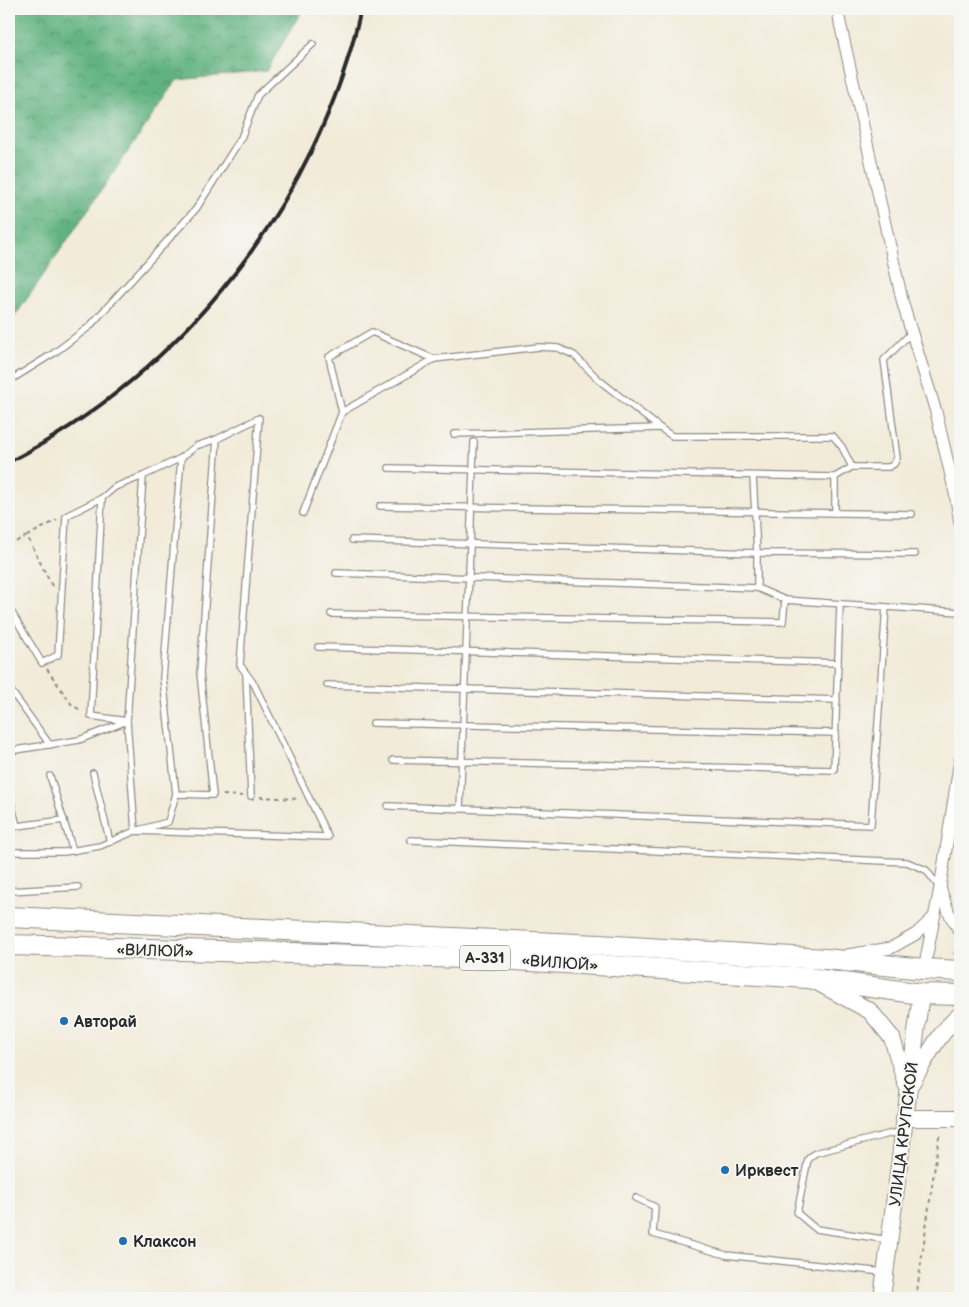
<svg xmlns="http://www.w3.org/2000/svg" width="969" height="1307" viewBox="0 0 969 1307" font-family="'Balsamiq Sans',sans-serif">
	<style>
		.forest { fill: url(#forest-crowns); stroke: #466e56 }
		.lines { fill: none; stroke-linecap: round; stroke-linejoin: round }
		.lane-casing { stroke: #8e8b82; stroke-width: 8 }
		.street-casing { stroke: #8e8b82; stroke-width: 13 }
		.secondary-casing { stroke: #8e8b82; stroke-width: 18 }
		.highway-casing { stroke: #8e8b82; stroke-width: 22 }
		.path { stroke: #8e8b82; stroke-width: 2; stroke-dasharray: 4 4; stroke-linecap: butt }
		.lane { stroke: #fff; stroke-width: 5.5 }
		.street { stroke: #fff; stroke-width: 11 }
		.secondary { stroke: #fff; stroke-width: 16 }
		.highway { stroke: #fff; stroke-width: 20 }
		.rail { stroke: #2b2b2b; stroke-width: 4 }
		.poi-dot { fill: #1f6fb2; stroke: #f6f6f2; stroke-width: 2 }
		.labels { text-anchor: middle; stroke-width: 4; stroke-linejoin: round; paint-order: stroke }
		.shield { fill: #f6f6f2; stroke: #686867; stroke-width: 1 }
		.shield-label { font-size: 15px; font-weight: bold; fill: #2b2b2b }
		.street-label { font-size: 16px; fill: #2b2b2b; stroke: #f6f6f2 }
		.poi-label { font-size: 16px; font-weight: bold; fill: #2b2b2b; stroke: #f6f6f2; text-anchor: start }
	</style>
	<defs>
		<pattern id="forest-crowns" width="20" height="18" patternUnits="userSpaceOnUse" patternTransform="scale(1.25)"><rect width="20" height="18" fill="#60b280"/><path d="M2 6a3 3 0 1 1 6 0M12 15a3 3 0 1 1 6 0" fill="none" stroke="#4f9169"/></pattern>
	</defs>
	<rect width="100%" height="100%" fill="#f6f6f2"/>
	<filter id="ink" filterUnits="userSpaceOnUse"><feTurbulence type="fractalNoise" baseFrequency=".02" numOctaves="2"/><feDisplacementMap in="SourceGraphic" scale="10" xChannelSelector="R" yChannelSelector="G"/><feConvolveMatrix kernelMatrix="1 2 1 2 8 2 1 2 1" color-interpolation-filters="sRGB"/></filter>
	<filter id="wash" filterUnits="userSpaceOnUse"><feTurbulence type="fractalNoise" baseFrequency=".0096" numOctaves="4" result="noise"/><feDisplacementMap in="SourceGraphic" scale="20" xChannelSelector="R" yChannelSelector="G"/><feGaussianBlur stdDeviation="1.12" result="paint"/><feColorMatrix in="noise" values="0 0 0 0 0 0 0 0 0 0 0 0 0 0 0 0 0 1.4 0 .05"/><feComposite in="paint" operator="in"/></filter>
	<g filter="url(#wash)">
		<rect width="100%" height="100%" fill="#f2ebd9"/>
		<path class="forest" d="M9 9H303L266 71 177 80 9 325Z"/>
	</g>
	<g filter="url(#ink)">
		<g class="lines">
			<g class="lane-casing">
				<g id="lane">
					<path d="M9 381 54 353 89 327 196 209 241 138 258 95 313 44"/>
					<path d="M342 412 329 357 372 332 434 359"/>
					<path d="M454 434 660 428"/>
					<path d="M181 458 163 678 176 794 213 795 200 673 217 439"/>
					<path d="M389 468 835 477 852 467"/>
					<path d="M835 477V513"/>
					<path d="M102 498 91 716 127 721 143 476"/>
					<path d="M380 506 912 514"/>
					<path d="M303 513 342 412 434 359 539 347 558 348 574 355 599 380 660 428 672 436H833L842 447 852 467H889L894 464 897 458 884 360 911 333"/>
					<path d="M352 540 757 553 753 476"/>
					<path d="M336 573 757 588"/>
					<path d="M785 600 757 588V553L915 554"/>
					<path d="M9 608 42 663 58 655 66 516 102 498 115 487 143 476 181 458 196 446 217 439 259 418 240 665 254 684 328 837 135 831 100 846 64 852H9"/>
					<path d="M331 614 783 622 785 600 960 612"/>
					<path d="M318 647 838 663"/>
					<path d="M246 674 251 796"/>
					<path d="M327 685 837 700"/>
					<path d="M9 688 50 745"/>
					<path d="M373 723 836 733"/>
					<path d="M9 751 79 740 127 721 135 831 168 822 176 794"/>
					<path d="M393 760 834 770 840 604"/>
					<path d="M93 773 110 842"/>
					<path d="M50 776 73 851"/>
					<path d="M9 795 17 826 64 820"/>
					<path d="M388 806 871 825 886 607"/>
					<path d="M460 809 474 442"/>
					<path d="M951 816 960 820"/>
					<path d="M411 840 907 862 926 870 940 888"/>
					<path d="M9 891 78 887"/>
					<path d="M636 1198 655 1207 653 1234 726 1255 883 1272"/>
					<path d="M889 1240 816 1229 797 1213 808 1159 815 1153 889 1134 900 1132"/>
				</g>
			</g>
			<g class="street-casing">
				<g id="street">
					<path d="M838 9 840 23 903 304 936 412 955 493 960 523"/>
					<path d="M940 888 949 913 960 932"/>
					<path d="M847 955 891 948 916 934 934 917"/>
					<path d="M924 969 940 888 960 760"/>
				</g>
			</g>
			<g class="secondary-casing">
				<g id="secondary">
					<path d="M815 981 870 1011 892 1038 906 1084"/>
					<path d="M912 1082C926 1059 939 1032 960 1015"/>
					<path d="M904 1118H960"/>
					<path d="M882 1298 921 994"/>
				</g>
			</g>
			<g class="highway-casing">
				<g id="highway">
					<path d="M9 917 599 945 825 959 924 969 960 971"/>
					<path d="M9 945 498 959 808 978 921 994 960 995"/>
				</g>
			</g>
			<g class="path">
				<path d="M9 545 27 536"/>
				<path d="M52 586 27 536 57 520"/>
				<path d="M47 669 72 705 82 711"/>
				<path d="M223 795 243 796"/>
				<path d="M260 797 300 799"/>
				<path d="M954 954 960 946"/>
				<path d="M916 1298 939 1137 942 1133"/>
			</g>
			<use href="#lane" class="lane"/>
			<use href="#street" class="street"/>
			<use href="#secondary" class="secondary"/>
			<use href="#highway" class="highway"/>
			<path class="rail" d="M9 462C183 373 319 200 361 9"/>
		</g>
	</g>
	<g class="poi-dot">
		<circle cx="64" cy="1021" r="5"/>
		<circle cx="725" cy="1170" r="5"/>
		<circle cx="123" cy="1241" r="5"/>
	</g>
	<g class="labels">
		<rect class="shield" x="460" y="945.5" width="50" height="25" rx="4"/>
		<g class="shield-label">
			<text x="485" y="963">А-331</text>
		</g>
		<g class="street-label">
			<text transform="translate(155 950) rotate(2)" y="6">«ВИЛЮЙ»</text>
			<text transform="translate(560 962) rotate(4)" y="6">«ВИЛЮЙ»</text>
			<text transform="translate(903 1134) rotate(-83)" y="6">УЛИЦА КРУПСКОЙ</text>
		</g>
		<g class="poi-label">
			<text x="74" y="1027">Авторай</text>
			<text x="735" y="1176">Ирквест</text>
			<text x="133" y="1247">Клаксон</text>
		</g>
	</g>
	<rect width="969" height="1307" fill="none" stroke="#f6f6f2" stroke-width="30"/>
</svg>
